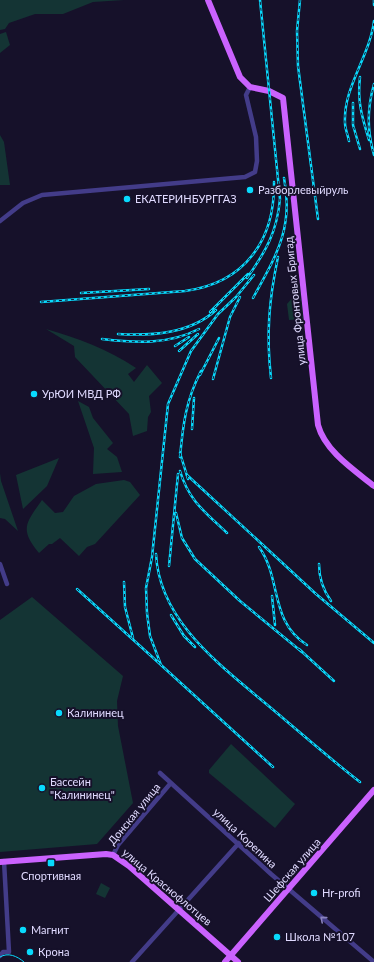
<svg xmlns="http://www.w3.org/2000/svg" width="374" height="962" viewBox="0 0 374 962" font-family="Lato,sans-serif">
	<style>
		.green { fill: #143434 }
		.lines { fill: none; stroke-linecap: round; stroke-linejoin: round }
		.minor { stroke: #433c89; stroke-width: 4.5 }
		.major { stroke: #ca62fe; stroke-width: 6 }
		.tram { stroke: #08dafd; stroke-width: 1 }
		.rail-casing { stroke: #08dafd; stroke-width: 2.5 }
		.rail { stroke: #16112a; stroke-width: 1; stroke-dasharray: 3; stroke-linecap: butt }
		.oneway { stroke: #8a83be }
		.poi-dot { fill: #08dafd; stroke: #16112a; stroke-width: 1.5 }
		.labels { text-anchor: middle; stroke-width: 4; stroke-linejoin: round; paint-order: stroke }
		.poi-label { font-size: 11px; fill: #e0daff; stroke: #16112a; text-anchor: start }
		.street-label { font-size: 11px; fill: #e0daff; stroke: #16112a }
	</style>
	<rect width="100%" height="100%" fill="#16112a"/>
	<g class="green">
		<path d="M0 0H124L93 2 63 14H35L9 23 5 29 0 30Z"/>
		<path d="M6 32 10 45 0 53V34Z"/>
		<path d="M0 135 4 142 10 185H0Z"/>
		<path d="M300 289 303 319 289 320 287 304Z"/>
		<path d="M46 329C77 338 108 349 136 368L128 374 134 382 147 365 162 383 149 396 151 412 148 417 147 431 133 436 129 414 75 357 74 346Z"/>
		<path d="M78 401 89 407 93 418 113 443 107 449 117 457 122 472 93 474 94 448Z"/>
		<path d="M59 458 47 486 23 509 16 475Z"/>
		<path d="M0 473 1 481 18 531 5 519 0 518Z"/>
		<path d="M124 480 130 482 140 495 95 544 87 547 79 556 60 538 52 544H49L39 553C19 529 26 523 42 500L55 513 63 512 74 496 96 484Z"/>
		<path d="M32 597 123 676 117 701 118 726 133 803 97 844 0 852V620Z"/>
		<path d="M231 744 295 804 275 828 209 773V770Z"/>
		<path d="M101 883 110 888 105 898 96 894Z"/>
	</g>
	<g class="lines">
		<g class="minor">
			<path d="M0 221 23 203 42 195 245 177 255 172 257 161 256 137 246 95 250 87"/>
			<path d="M0 564 7 584"/>
			<path d="M160 773 271 874 374 962"/>
			<path d="M113 855 118 845 170 784"/>
			<path d="M0 956 3 952H9L4 861"/>
			<path d="M132 962 239 843"/>
		</g>
		<g class="major">
			<path d="M208 0 240 77 250 87 269 91 283 98 318 425C325 451 354 470 374 486"/>
			<path d="M0 862 106 854 113 855 129 866 238 962"/>
			<path d="M225 962 374 790"/>
		</g>
		<path class="tram" d="M0 957C8 952 17 956 24 962"/>
		<g class="rail-casing">
			<g id="rail">
				<path d="M300 0 297 31 298 66 318 219"/>
				<path d="M374 0V5"/>
				<path d="M360 77C357 101 362 117 369 140"/>
				<path d="M374 84C367 109 367 130 374 155"/>
				<path d="M353 103V125L360 149"/>
				<path d="M349 141C348 135 345 129 345 123 343 87 370 56 374 21"/>
				<path d="M254 275 236 297 218 314 191 351 168 404 152 557 146 588 147 613 150 636 161 665 273 767"/>
				<path d="M247 278C266 251 277 232 280 199L260 0"/>
				<path d="M81 293 149 289"/>
				<path d="M253 298C276 256 294 228 284 178"/>
				<path d="M41 302 185 291C245 283 275 240 274 182"/>
				<path d="M210 312 248 274"/>
				<path d="M118 334C151 336 190 334 216 310"/>
				<path d="M102 339C135 343 168 345 199 329"/>
				<path d="M175 346 189 337"/>
				<path d="M179 351 198 334"/>
				<path d="M200 375 219 338"/>
				<path d="M271 378C266 334 269 300 278 257"/>
				<path d="M213 379 230 317 240 297"/>
				<path d="M192 429 194 398"/>
				<path d="M180 453 188 479"/>
				<path d="M180 457C183 424 186 400 201 371"/>
				<path d="M180 471C189 501 205 512 227 533"/>
				<path d="M187 475 316 594 374 643"/>
				<path d="M176 513 182 538 195 559 240 601 302 652"/>
				<path d="M259 547C282 579 269 621 307 645"/>
				<path d="M156 554C159 618 215 661 259 698 293 726 325 755 360 782"/>
				<path d="M319 564C319 578 323 590 331 601"/>
				<path d="M169 566 178 474"/>
				<path d="M124 582 125 607 133 638"/>
				<path d="M77 589 160 664"/>
				<path d="M272 596 275 625"/>
				<path d="M171 615 184 636 195 647"/>
				<path d="M299 649 334 681"/>
			</g>
		</g>
		<use href="#rail" class="rail"/>
	</g>
	<defs><path id="oneway-chevron" d="M-2-3.5L2.5 0L-2 3.5" fill="none" stroke-width="1.6" stroke-linecap="round" stroke-linejoin="round"/></defs>
	<use class="oneway" href="#oneway-chevron" transform="translate(323 919) rotate(-139)"/>
	<g class="poi-dot">
		<circle cx="250" cy="190" r="4"/>
		<circle cx="127" cy="199" r="4"/>
		<circle cx="34" cy="394" r="4"/>
		<circle cx="59" cy="713" r="4"/>
		<circle cx="42" cy="788" r="4"/>
		<rect x="47" y="859" width="8" height="8" rx="2"/>
		<circle cx="314" cy="893" r="4"/>
		<circle cx="23" cy="930" r="4"/>
		<circle cx="277" cy="937" r="4"/>
		<circle cx="30" cy="952" r="4"/>
	</g>
	<g class="labels">
		<g class="poi-label">
			<text x="258" y="194">Разборлевыйруль</text>
			<text x="135" y="203">ЕКАТЕРИНБУРГГАЗ</text>
			<text x="42" y="398">УрЮИ МВД РФ</text>
			<text x="67" y="717">Калининец</text>
			<text x="50" y="786">Бассейн<tspan x="50" dy="13">"Калининец"</tspan></text>
			<text x="51" y="880" text-anchor="middle">Спортивная</text>
			<text x="322" y="897">Hr-profi</text>
			<text x="31" y="934">Магнит</text>
			<text x="285" y="941">Школа №107</text>
			<text x="38" y="956">Крона</text>
		</g>
		<g class="street-label">
			<text transform="translate(295 301) rotate(-96)" y="4">улица Фронтовых Бригад</text>
			<text transform="translate(134 814) rotate(-51)" y="4">Донская улица</text>
			<text transform="translate(245 838) rotate(43)" y="4">улица Корепина</text>
			<text transform="translate(292 870) rotate(-49)" y="4">Шефская улица</text>
			<text transform="translate(167 887) rotate(40)" y="4">улица Краснофлотцев</text>
		</g>
	</g>
</svg>
